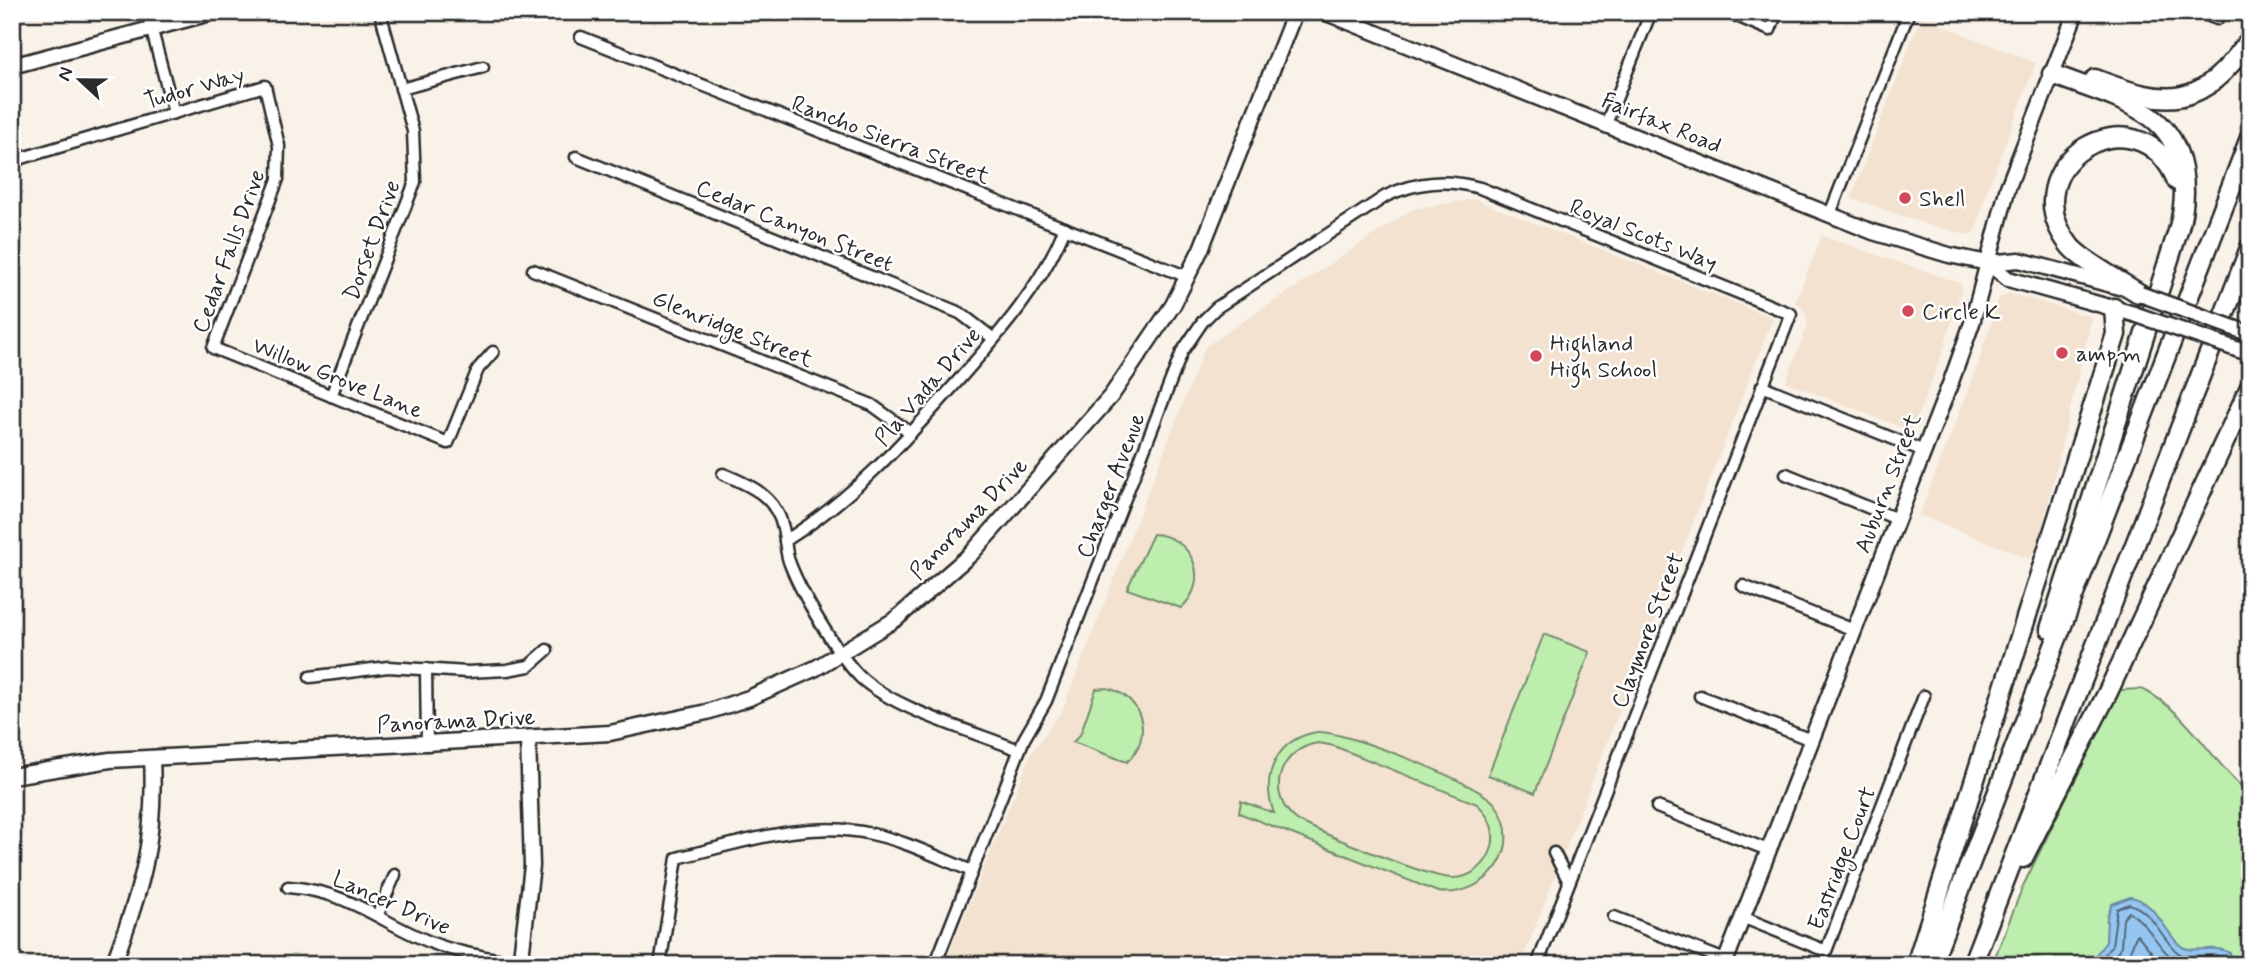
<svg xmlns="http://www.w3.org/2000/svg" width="2262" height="977" viewBox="0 0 2262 977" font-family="Mynerve,sans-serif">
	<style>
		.built { fill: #f2e2cf }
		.grass { fill: #bdeeae; stroke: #748c6c; stroke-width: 2; fill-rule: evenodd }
		.water { fill: #94c6f1; stroke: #6a88a2; stroke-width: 2 }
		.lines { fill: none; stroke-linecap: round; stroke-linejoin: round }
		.shore { stroke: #55697a; stroke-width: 2 }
		.street-casing { stroke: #2b2b2b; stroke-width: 15 }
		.secondary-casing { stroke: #2b2b2b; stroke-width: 19 }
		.highway-casing { stroke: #2b2b2b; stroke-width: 23 }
		.street { stroke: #fff; stroke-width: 10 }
		.secondary { stroke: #fff; stroke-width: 14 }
		.highway { stroke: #fff; stroke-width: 18 }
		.secondary-bridge-casing { stroke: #2b2b2b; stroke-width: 19; stroke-linecap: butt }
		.secondary-bridge { stroke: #fff; stroke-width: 14 }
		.poi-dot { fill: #d1495b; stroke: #fff; stroke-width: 2.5 }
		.labels { text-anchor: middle; stroke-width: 5; stroke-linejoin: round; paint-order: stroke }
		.street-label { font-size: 23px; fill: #2b2b2b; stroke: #fff }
		.poi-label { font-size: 23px; fill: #2b2b2b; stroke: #fff; text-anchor: start }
	</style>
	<rect width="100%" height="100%" fill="#f9f2e9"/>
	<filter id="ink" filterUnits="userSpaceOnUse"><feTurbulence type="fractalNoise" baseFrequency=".0143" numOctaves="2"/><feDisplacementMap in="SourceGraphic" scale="14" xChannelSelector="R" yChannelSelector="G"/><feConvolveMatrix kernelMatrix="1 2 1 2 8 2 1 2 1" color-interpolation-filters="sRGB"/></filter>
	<g filter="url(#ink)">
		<g class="built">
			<path d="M1921 17 2036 63 1987 191 1976 230 1970 235 1929 225 1851 198Z"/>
			<path d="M1474 199 1773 318 1521 963 1523 965H944L1032 752 1062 711 1205 347 1413 209Z"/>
			<path d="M1822 236 1960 283 1962 288 1941 357 1914 425 1908 430 1786 382 1808 324 1805 311 1795 302Z"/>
			<path d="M2009 293 2092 317 2040 537 2030 559 1919 515 1975 373 1999 298Z"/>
		</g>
		<g class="grass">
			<path d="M1153 534C1192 536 1212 580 1181 608L1127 589Z"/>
			<path d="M1544 634 1590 652 1535 793 1488 775Z"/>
			<path d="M1107 688C1143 696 1154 737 1127 762L1073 742 1080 735 1096 689Z"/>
			<path d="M2142 689C2188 711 2211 761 2250 795V965H1992L2023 886 2119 690Z"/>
			<path d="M1317 732C1344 730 1479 783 1495 804 1527 847 1487 898 1438 892L1239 813 1241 801 1274 813C1260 776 1276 739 1317 732ZM1319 743 1334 746 1477 804C1489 816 1496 830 1492 847 1487 865 1471 878 1453 878 1431 879 1321 833 1297 820 1264 795 1279 748 1319 743Z"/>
		</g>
		<path class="water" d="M2130 897C2155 900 2164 932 2181 946 2192 955 2213 943 2230 953L2233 965H2088L2106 942 2107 917 2112 904Z"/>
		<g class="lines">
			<g class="shore">
				<path d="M2097 965 2112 945 2117 909 2129 904C2152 910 2160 936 2176 951 2189 964 2209 950 2224 958L2226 965"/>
				<path d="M2110 965 2121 946 2123 919 2129 912C2152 925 2160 957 2185 965"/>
				<path d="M2124 965 2137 934 2162 965"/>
			</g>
			<g class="street-casing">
				<g id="street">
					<path d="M147 12 174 113"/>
					<path d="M1727 12 1770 30 1777 12"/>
					<path d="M2199 12 2217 19"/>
					<path d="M581 37 1188 277"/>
					<path d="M401 89 483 67"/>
					<path d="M1606 124 1651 12"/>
					<path d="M576 157 960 313 994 339"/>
					<path d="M12 161 265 86 279 146 278 179 213 348 448 443 478 369 493 352"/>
					<path d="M1830 214 1909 12"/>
					<path d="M533 270 872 405 911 433"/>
					<path d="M1762 386 1924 451"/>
					<path d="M331 396 415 182 413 131 380 12"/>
					<path d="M723 474C750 485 776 496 783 528 786 540 785 552 790 564 802 595 837 654 860 677 894 709 974 732 1019 750"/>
					<path d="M1786 474 1897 519"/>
					<path d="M785 541C853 498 903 443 956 383 999 334 1040 289 1065 228"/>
					<path d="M1743 586 1854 630"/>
					<path d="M426 669 427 745"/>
					<path d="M310 677 388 667 467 672 507 670 529 666 547 650"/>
					<path d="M1700 696 1811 740"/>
					<path d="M1657 807 1768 850"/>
					<path d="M1554 853 1569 882"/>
					<path d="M288 887C352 892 380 923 435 944 462 954 492 958 520 963"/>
					<path d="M378 914 395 875"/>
					<path d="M1614 917 1725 960"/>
					<path d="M1742 917 1826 951 1924 696"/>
					<path d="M660 965 677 858C740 843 806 819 872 834 906 841 939 858 972 871"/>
					<path d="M935 965 1024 739 1046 701 1182 352 1203 321 1216 308 1386 196C1418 181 1447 179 1480 188L1791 314 1539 960 1551 965"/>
				</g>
			</g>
			<g class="secondary-casing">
				<g id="secondary">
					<path d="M1324 12 1873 232 1949 255 1988 263 2019 260 2119 287"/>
					<path d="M12 66 214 12"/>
					<path d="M1988 263 2008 279 2134 314"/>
					<path d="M2239 350 2250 353"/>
					<path d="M12 776 110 760 610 733 707 712 749 698 816 668 896 619 971 554 1111 396 1173 305 1201 249 1295 12"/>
					<path d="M113 965C142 888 156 842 152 758"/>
					<path d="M520 965 532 866 528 740"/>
					<path d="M1724 965 1952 379 1972 323 2008 187 2076 12"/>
				</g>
			</g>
			<g class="highway-casing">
				<g id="highway">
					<path d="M2095 79C2169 108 2201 109 2250 39"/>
					<path d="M2140 294C2123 283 2081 260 2070 246 2007 166 2137 85 2177 181"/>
					<path d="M2050 629 2178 231C2189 194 2187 143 2151 117 2123 97 2084 87 2052 74"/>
					<path d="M2023 858 2108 692 2250 387"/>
					<path d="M1916 965 2116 334 2114 308"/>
					<path d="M1931 965 2250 138"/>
					<path d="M1972 965 2250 248"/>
				</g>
			</g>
			<use href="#street" class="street"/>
			<use href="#secondary" class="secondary"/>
			<use href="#highway" class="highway"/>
			<g class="secondary-bridge-casing">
				<g id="secondary-bridge">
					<path d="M2140 294 2245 332"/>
					<path d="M2134 314 2239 350"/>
				</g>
			</g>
			<use href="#secondary-bridge" class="secondary-bridge"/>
		</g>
	</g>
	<g class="poi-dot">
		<circle cx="1905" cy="198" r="7"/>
		<circle cx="1908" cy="311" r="7"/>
		<circle cx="2062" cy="353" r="7"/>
		<circle cx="1536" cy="356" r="7"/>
	</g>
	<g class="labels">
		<g class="street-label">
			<text transform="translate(194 87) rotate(-16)" y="8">Tudor Way</text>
			<text transform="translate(1662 122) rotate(22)" y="8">Fairfax Road</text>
			<text transform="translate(891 139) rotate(21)" y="8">Rancho Sierra Street</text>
			<text transform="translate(795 225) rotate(22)" y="8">Cedar Canyon Street</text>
			<text transform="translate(1644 234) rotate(22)" y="8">Royal Scots Way</text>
			<text transform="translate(371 240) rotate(-70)" y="8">Dorset Drive</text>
			<text transform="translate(228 251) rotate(-70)" y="8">Cedar Falls Drive</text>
			<text transform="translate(733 328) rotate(22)" y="8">Glenridge Street</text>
			<text transform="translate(338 377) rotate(22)" y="8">Willow Grove Lane</text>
			<text transform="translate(927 386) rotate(-49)" y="8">Pla Vada Drive</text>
			<text transform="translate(1887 483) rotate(-69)" y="8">Auburn Street</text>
			<text transform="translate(1110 485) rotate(-69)" y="8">Charger Avenue</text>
			<text transform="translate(968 518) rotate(-46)" y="8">Panorama Drive</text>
			<text transform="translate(1647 630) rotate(-69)" y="8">Claymore Street</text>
			<text transform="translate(456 720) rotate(-3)" y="8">Panorama Drive</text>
			<text transform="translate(1841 858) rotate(-69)" y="8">Eastridge Court</text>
			<text transform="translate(392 902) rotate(24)" y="8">Lancer Drive</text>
		</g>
		<g class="poi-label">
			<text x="1919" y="206">Shell</text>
			<text x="1922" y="319">Circle K</text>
			<text x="1550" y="351">Highland<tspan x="1550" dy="26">High School</tspan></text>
			<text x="2076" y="361">ampm</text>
		</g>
	</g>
	<rect width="2262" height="977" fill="none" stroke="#fff" stroke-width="42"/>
	<rect x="21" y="21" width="2220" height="935" fill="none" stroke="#2b2b2b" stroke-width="2.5" filter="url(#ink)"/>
	<g transform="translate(80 80) rotate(292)" stroke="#ffffff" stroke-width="5" paint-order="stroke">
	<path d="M0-5L12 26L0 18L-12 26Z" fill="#2b2b2b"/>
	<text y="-10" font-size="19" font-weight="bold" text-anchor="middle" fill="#2b2b2b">N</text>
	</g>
</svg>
